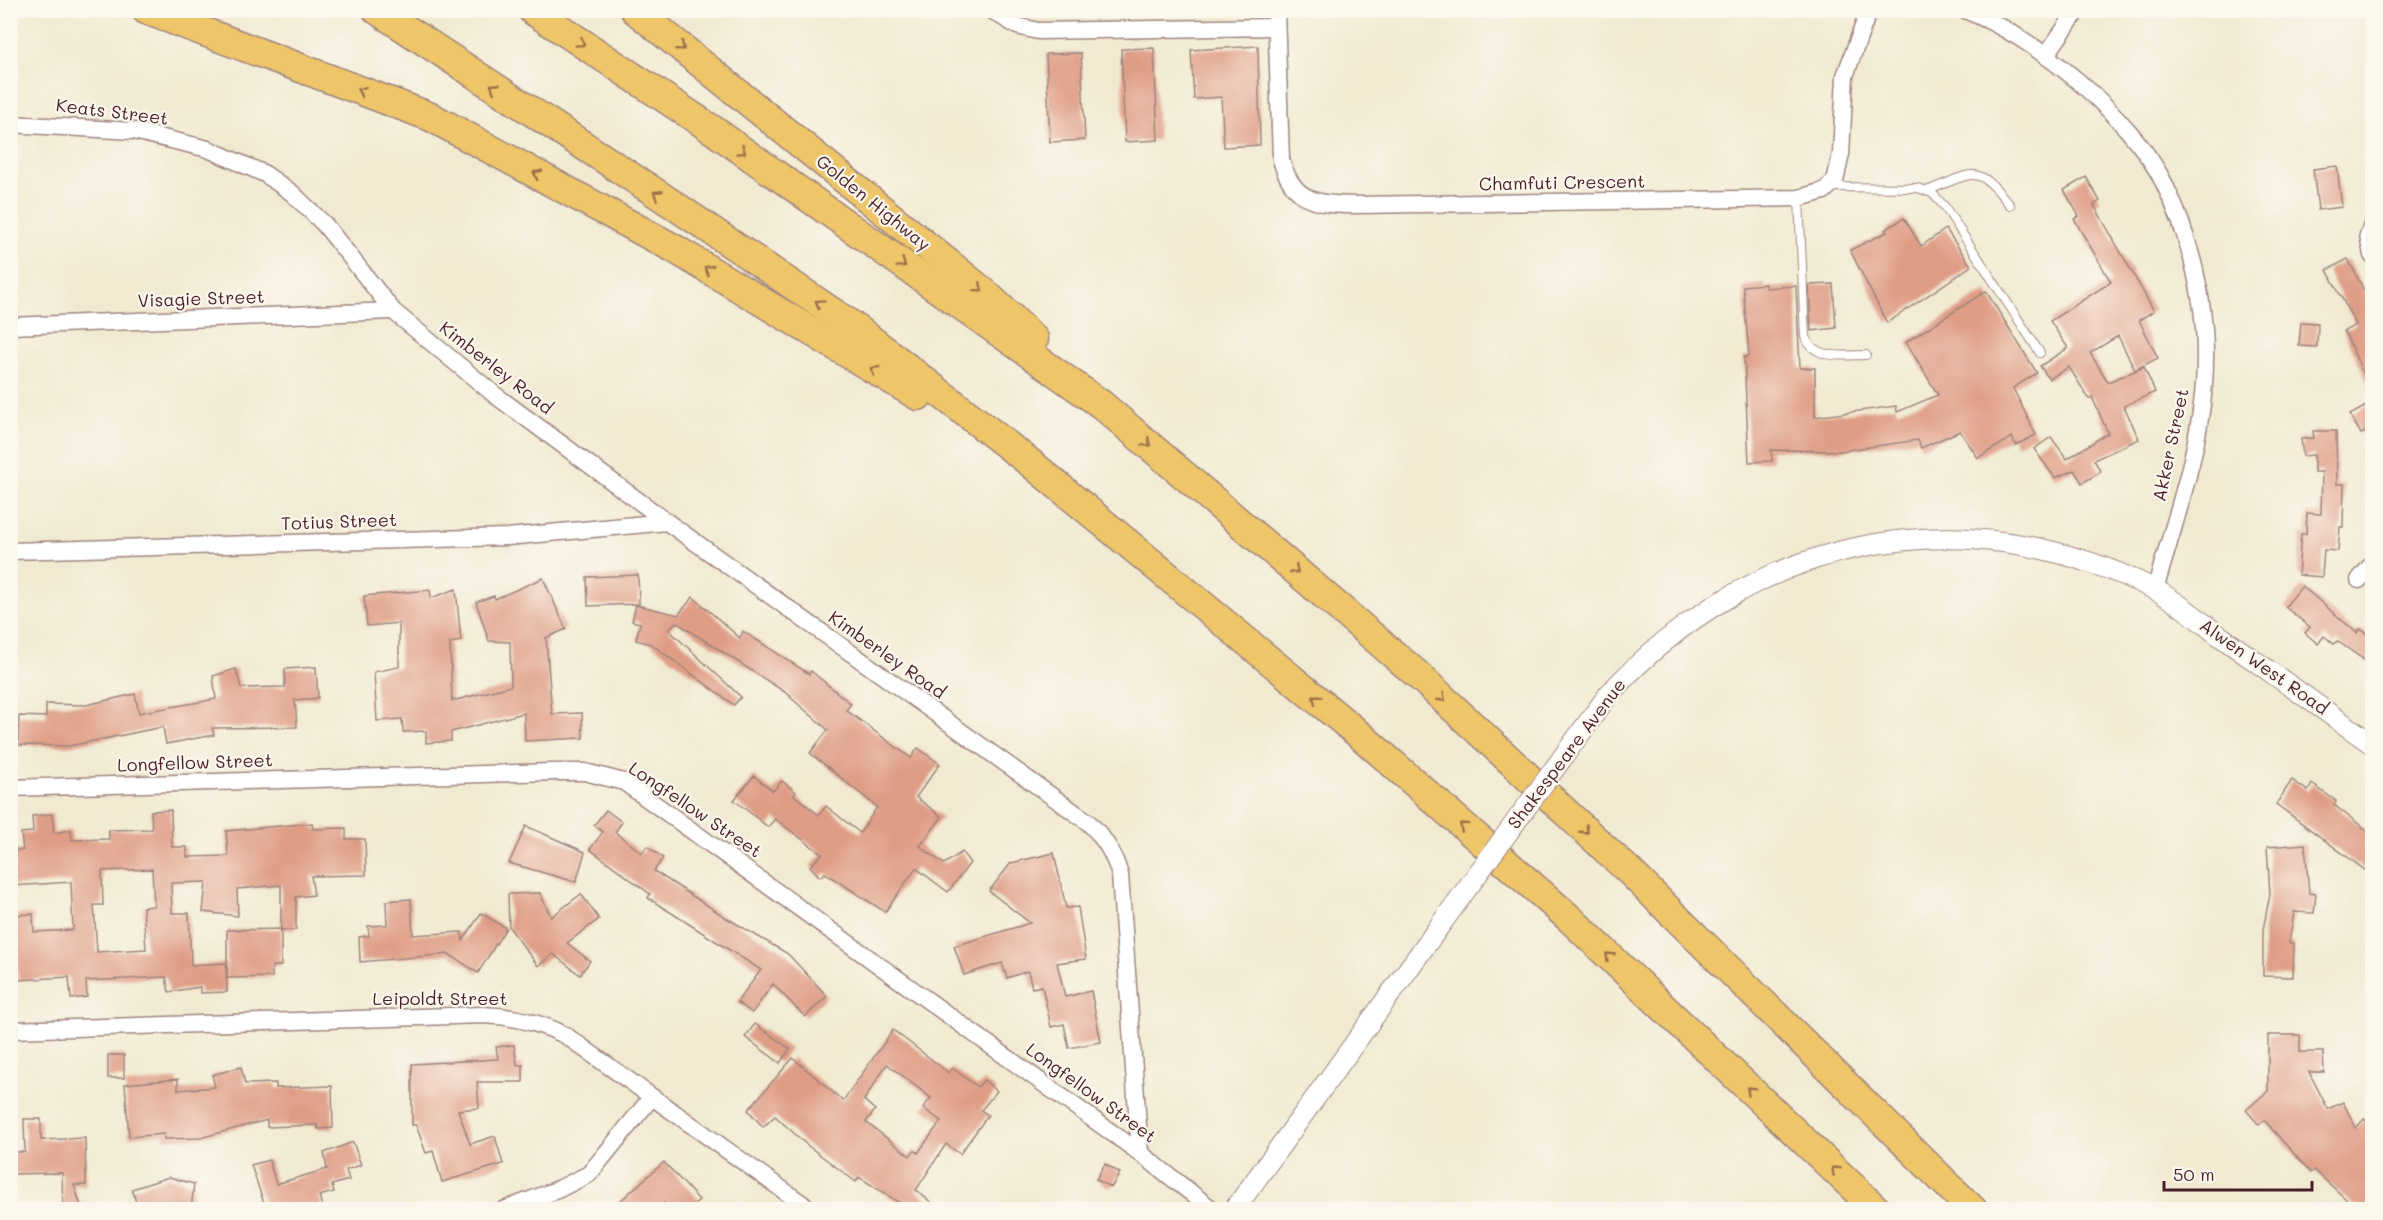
<svg xmlns="http://www.w3.org/2000/svg" width="2383" height="1220" viewBox="0 0 2383 1220" font-family="Mali,sans-serif">
	<style>
		.building { fill: #df9d86; fill-rule: evenodd }
		.lines { fill: none; stroke-linecap: round; stroke-linejoin: round }
		.service-casing { stroke: #9e847e; stroke-width: 10 }
		.minor-casing { stroke: #9e847e; stroke-width: 19 }
		.tertiary-casing { stroke: #9e847e; stroke-width: 22 }
		.motorway-casing { stroke: #9e847e; stroke-width: 31 }
		.service { stroke: #fff; stroke-width: 8 }
		.minor { stroke: #fff; stroke-width: 16 }
		.tertiary { stroke: #fff; stroke-width: 20 }
		.motorway { stroke: #eec569; stroke-width: 28 }
		.tertiary-bridge-casing { stroke: #9e847e; stroke-width: 22; stroke-linecap: butt }
		.tertiary-bridge { stroke: #fff; stroke-width: 20 }
		.oneway { stroke: #9c724a }
		.labels { text-anchor: middle; stroke-width: 4.5; stroke-linejoin: round; paint-order: stroke }
		.street-label { font-size: 18px; fill: #4a1f2b; stroke: #fbf7ec }
	</style>
	<rect width="100%" height="100%" fill="#fbf7ec"/>
	<filter id="ink" filterUnits="userSpaceOnUse"><feTurbulence type="fractalNoise" baseFrequency=".0167" numOctaves="2"/><feDisplacementMap in="SourceGraphic" scale="12" xChannelSelector="R" yChannelSelector="G"/><feConvolveMatrix kernelMatrix="1 2 1 2 8 2 1 2 1" color-interpolation-filters="sRGB"/></filter>
	<filter id="wash" filterUnits="userSpaceOnUse"><feTurbulence type="fractalNoise" baseFrequency=".008" numOctaves="4" result="noise"/><feDisplacementMap in="SourceGraphic" scale="24" xChannelSelector="R" yChannelSelector="G"/><feGaussianBlur stdDeviation="1.35" result="paint"/><feColorMatrix in="noise" values="0 0 0 0 0 0 0 0 0 0 0 0 0 0 0 0 0 1.4 0 .05"/><feComposite in="paint" operator="in"/></filter>
	<g filter="url(#wash)">
		<rect width="100%" height="100%" fill="#f1ead1"/>
		<g id="blocks">
			<g class="building">
				<path d="M1258 46 1260 145 1224 147 1221 97 1194 99 1191 50Z"/>
				<path d="M1154 48 1158 140 1125 142 1121 49Z"/>
				<path d="M1081 53 1085 140 1050 142 1046 54Z"/>
				<path d="M2337 166 2342 207 2318 210 2313 169Z"/>
				<path d="M2086 177 2100 201 2094 205 2154 311 2139 320 2158 358 2135 370 2118 336 2090 353 2108 382 2144 367 2155 392 2124 406 2139 439 2094 460 2101 472 2082 483 2074 470 2055 478 2034 449 2051 437 2067 459 2108 433 2092 397 2089 399 2069 367 2049 379 2040 366 2068 348 2050 321 2111 282 2074 219 2079 216 2064 190Z"/>
				<path d="M1904 218 1921 246 1946 229 1971 266 1887 323 1850 250 1887 232 1885 230Z"/>
				<path d="M2348 259 2373 308V394L2344 331 2356 325 2327 270Z"/>
				<path d="M1765 284V288L1796 286 1800 368H1815V417L1896 406 1897 412 1938 395 1906 342 1986 291 2037 373 2013 388 2036 435 2016 445 2012 437 1978 458 1960 431 1921 448 1918 440 1841 451 1771 450 1772 461 1749 462 1744 357 1749 356 1743 286Z"/>
				<path d="M1833 284 1836 328 1811 331 1809 285Z"/>
				<path d="M2301 322 2318 323 2317 347 2299 346Z"/>
				<path d="M2373 402V428L2361 434 2350 415Z"/>
				<path d="M2313 431H2336L2337 484H2344L2343 527H2340L2338 551 2324 550 2322 577 2298 575 2301 534H2306L2307 513 2321 514 2322 472H2314V455L2303 456 2301 439 2314 438Z"/>
				<path d="M638 575 639 604 588 606 587 577Z"/>
				<path d="M543 578 566 629 546 638 552 714 582 713 583 738 525 741 524 713 451 732V741L426 743V731L403 732 402 719 377 721 374 672 399 667V623L367 626 364 596 430 590 431 598 456 589 461 641 450 643 452 701 511 686 510 642 489 641 476 602 494 596 495 599Z"/>
				<path d="M2302 586 2357 633 2360 629 2373 637V666L2337 641 2334 644 2324 636 2318 644 2305 633 2310 627 2285 607Z"/>
				<path d="M693 597 740 638 743 631 809 674 811 671 851 704 846 710 911 758 918 748 940 764 916 797 942 817 920 846 944 864 962 852 970 863 948 892 916 868 885 912 825 873 820 877 810 866 822 854 775 819 768 827 734 800 754 776 773 791 782 781 796 792 794 795 819 815 826 806 860 833 877 807 810 753 828 730 790 697 791 696 676 622 669 630 741 697 734 705 651 644 636 640 640 623 632 621 636 605 678 615Z"/>
				<path d="M316 667 318 698 295 700 297 727 212 728 214 735 166 744 163 727 69 746 18 745 19 716 46 717V704L86 705 135 694 139 713 216 699 213 676 236 669 241 688 285 687V669Z"/>
				<path d="M2292 780 2308 791 2312 784 2336 801 2334 805 2373 835V876L2276 804Z"/>
				<path d="M171 810 172 847H187V857L228 856 226 831 312 823 313 829 346 828V839H365L366 875 311 876 314 895 296 897V930H281V885L237 889 238 916 203 912 206 882 171 883 172 913H189L191 965 226 963 227 992 200 993V987L169 992 166 977 86 981 87 997 71 999 69 977 18 980 15 935H11V915L33 914 34 932 73 930 71 882 12 886 10 851 23 850 21 833 33 832 32 816 52 814 54 833 71 830 72 840 109 839V830L152 829 151 811ZM152 869 154 906 143 907 146 949 97 952 94 905H103L102 871Z"/>
				<path d="M606 810 622 822 615 832 642 853 647 846 663 858 654 871 725 917 788 954 827 996 805 1017 773 984 752 1013 737 1002 761 970 648 898 650 894 590 849 603 832 594 825Z"/>
				<path d="M526 826 585 852 576 882 509 863Z"/>
				<path d="M2305 844 2309 893 2316 894 2314 913 2294 912 2289 943H2294L2293 977 2263 976V930L2270 894 2267 847Z"/>
				<path d="M1054 853 1066 908 1078 907 1086 959 1057 963 1065 997 1091 991 1101 1042 1069 1048 1064 1024 1051 1027 1042 986 1032 988 1028 971 1007 978 1002 963 964 975 954 946 1030 923 989 891 1011 863Z"/>
				<path d="M540 893 551 917 581 894 599 919 567 943 590 961 580 975 553 954 538 966 509 927 508 894Z"/>
				<path d="M411 899 413 935 462 932 463 941 481 913 506 928 478 973 449 954 360 962 359 937 369 936 368 926 387 925 386 901Z"/>
				<path d="M281 929V966H272V977L227 978V930Z"/>
				<path d="M755 1024 790 1049 780 1063 745 1037Z"/>
				<path d="M893 1030 949 1073 952 1068 978 1087 984 1080 997 1091 981 1110 988 1115 960 1154 946 1144 916 1190 939 1209H909L859 1177 856 1182 807 1145 775 1116 763 1127 748 1110 793 1058 843 1101ZM887 1064 931 1098 923 1108 941 1121 918 1153 914 1150 910 1156 866 1122 875 1110 864 1100Z"/>
				<path d="M2268 1035H2300V1052H2323L2324 1072H2309L2328 1109 2343 1102 2356 1128 2364 1119 2373 1127V1209H2357L2314 1170 2311 1173 2264 1120 2259 1125 2246 1110 2268 1091Z"/>
				<path d="M514 1045 517 1065H523V1082H477L479 1108 458 1110 470 1144 495 1136 503 1164 442 1182 433 1151 426 1153 416 1125H412V1064L498 1059 496 1047Z"/>
				<rect x="108" y="1055" width="16" height="23"/>
				<path d="M241 1067 245 1084 276 1083V1088L332 1086 333 1128 318 1129 317 1125 267 1127V1120L200 1138 164 1139V1134L129 1137 125 1084 178 1079V1090L215 1087 212 1075Z"/>
				<path d="M24 1119H41V1140L85 1138 86 1185H74L82 1209H63L62 1173 10 1174V1152H25Z"/>
				<path d="M353 1142 361 1165 346 1170 349 1180 332 1185 334 1192 319 1196 323 1209H266L251 1165 269 1160 276 1184 327 1169 324 1153Z"/>
				<path d="M664 1162 699 1200 689 1209H670L664 1203 656 1209H611Z"/>
				<path d="M1105 1164 1120 1173 1111 1188 1096 1179Z"/>
				<path d="M169 1177 194 1184 191 1209H153L151 1204 138 1209 132 1189Z"/>
			</g>
		</g>
	</g>
	<g filter="url(#ink)">
		<use href="#blocks" fill-opacity="0" stroke="#9e847e" stroke-width="1.5"/>
		<g class="lines">
			<g class="service-casing">
				<g id="service">
					<path d="M1830 187 1918 188 1932 193 1945 207 2040 353"/>
					<path d="M1929 190C1976 172 1976 163 2010 205"/>
					<path d="M1799 198 1805 337C1816 361 1844 355 1866 355"/>
				</g>
			</g>
			<g class="minor-casing">
				<g id="minor">
					<path d="M991 10 1017 26 1038 31 1274 27"/>
					<path d="M1276 10 1281 159C1292 201 1316 205 1355 205L1799 198 1824 191 1835 181 1841 154 1845 76 1869 10"/>
					<path d="M1965 10C2034 36 2131 116 2164 183 2190 236 2206 301 2205 359 2205 437 2176 516 2155 590"/>
					<path d="M2046 55 2078 10"/>
					<path d="M10 124 134 131 208 149 265 174 292 193 325 225 393 311 495 395 667 522 1088 822C1105 839 1113 852 1120 875L1140 1153"/>
					<path d="M2372 225 2368 235 2372 255"/>
					<path d="M10 326 393 311"/>
					<path d="M10 551 507 537 667 522"/>
					<path d="M2359 580 2372 564"/>
					<path d="M10 788 553 772H585L624 782 1140 1153 1213 1210"/>
					<path d="M10 1030 483 1015C512 1016 539 1022 565 1035L811 1210"/>
					<path d="M504 1210 559 1189 589 1174 652 1097"/>
				</g>
			</g>
			<g class="tertiary-casing">
				<g id="tertiary">
					<path d="M1609 694C1754 536 1960 493 2154 589 2179 602 2202 623 2224 639 2274 674 2323 709 2372 744"/>
					<path d="M1234 1210 1441 924"/>
				</g>
			</g>
			<g class="motorway-casing">
				<g id="motorway">
					<path d="M146 10 431 117 675 249 918 396"/>
					<path d="M377 10 662 197 856 328 1033 465 1361 736 1568 917 1877 1210"/>
					<path d="M532 10 713 130 1102 405 1419 676 1628 870 1973 1210"/>
					<path d="M635 10 985 293 1034 339"/>
				</g>
			</g>
			<use href="#service" class="service"/>
			<use href="#minor" class="minor"/>
			<use href="#tertiary" class="tertiary"/>
			<use href="#motorway" class="motorway"/>
			<g class="tertiary-bridge-casing">
				<path id="tertiary-bridge" d="M1441 924 1609 694"/>
			</g>
			<use href="#tertiary-bridge" class="tertiary-bridge"/>
		</g>
		<defs><path id="oneway-chevron" d="M-2-3.5L2.5 0L-2 3.5" fill="none" stroke-width="1.6" stroke-linecap="round" stroke-linejoin="round" transform="scale(1.5)"/></defs>
		<g class="oneway">
			<use href="#oneway-chevron" transform="translate(581 43) rotate(34)"/>
			<use href="#oneway-chevron" transform="translate(681 47) rotate(39)"/>
			<use href="#oneway-chevron" transform="translate(494 87) rotate(-147)"/>
			<use href="#oneway-chevron" transform="translate(361 91) rotate(-160)"/>
			<use href="#oneway-chevron" transform="translate(742 151) rotate(35)"/>
			<use href="#oneway-chevron" transform="translate(537 174) rotate(-152)"/>
			<use href="#oneway-chevron" transform="translate(657 194) rotate(-147)"/>
			<use href="#oneway-chevron" transform="translate(902 264) rotate(35)"/>
			<use href="#oneway-chevron" transform="translate(708 269) rotate(-149)"/>
			<use href="#oneway-chevron" transform="translate(979 288) rotate(40)"/>
			<use href="#oneway-chevron" transform="translate(819 303) rotate(-146)"/>
			<use href="#oneway-chevron" transform="translate(874 370) rotate(-149)"/>
			<use href="#oneway-chevron" transform="translate(1147 443) rotate(41)"/>
			<use href="#oneway-chevron" transform="translate(1295 570) rotate(41)"/>
			<use href="#oneway-chevron" transform="translate(1442 698) rotate(43)"/>
			<use href="#oneway-chevron" transform="translate(1316 699) rotate(-140)"/>
			<use href="#oneway-chevron" transform="translate(1463 826) rotate(-139)"/>
			<use href="#oneway-chevron" transform="translate(1585 830) rotate(43)"/>
			<use href="#oneway-chevron" transform="translate(1609 956) rotate(-137)"/>
			<use href="#oneway-chevron" transform="translate(1750 1090) rotate(-137)"/>
			<use href="#oneway-chevron" transform="translate(1835 1170) rotate(-137)"/>
		</g>
	</g>
	<g class="labels">
		<g class="street-label">
			<text transform="translate(112 112) rotate(7)" y="6">Keats Street</text>
			<text transform="translate(1562 183) rotate(-1)" y="6">Chamfuti Crescent</text>
			<text transform="translate(873 203) rotate(39)" y="6">Golden Highway</text>
			<text transform="translate(201 299) rotate(-2)" y="6">Visagie Street</text>
			<text transform="translate(496 368) rotate(38)" y="6">Kimberley Road</text>
			<text transform="translate(2171 445) rotate(-78)" y="6">Akker Street</text>
			<text transform="translate(339 522) rotate(-2)" y="6">Totius Street</text>
			<text transform="translate(887 655) rotate(35)" y="6">Kimberley Road</text>
			<text transform="translate(2264 667) rotate(35)" y="6">Alwen West Road</text>
			<text transform="translate(1567 754) rotate(-53)" y="6">Shakespeare Avenue</text>
			<text transform="translate(195 763) rotate(-2)" y="6">Longfellow Street</text>
			<text transform="translate(695 810) rotate(34)" y="6">Longfellow Street</text>
			<text x="440" y="1005">Leipoldt Street</text>
			<text transform="translate(1091 1093) rotate(36)" y="6">Longfellow Street</text>
		</g>
	</g>
	<rect width="2383" height="1220" fill="none" stroke="#fbf7ec" stroke-width="36"/>
	<path d="M2164 1181v9h148v-9" fill="none" stroke="#4a1f2b" stroke-width="3"/>
	<text x="2173" y="1181" font-size="18" fill="#4a1f2b" stroke="#fbf7ec" stroke-width="4.5" paint-order="stroke">50 m</text>
</svg>
